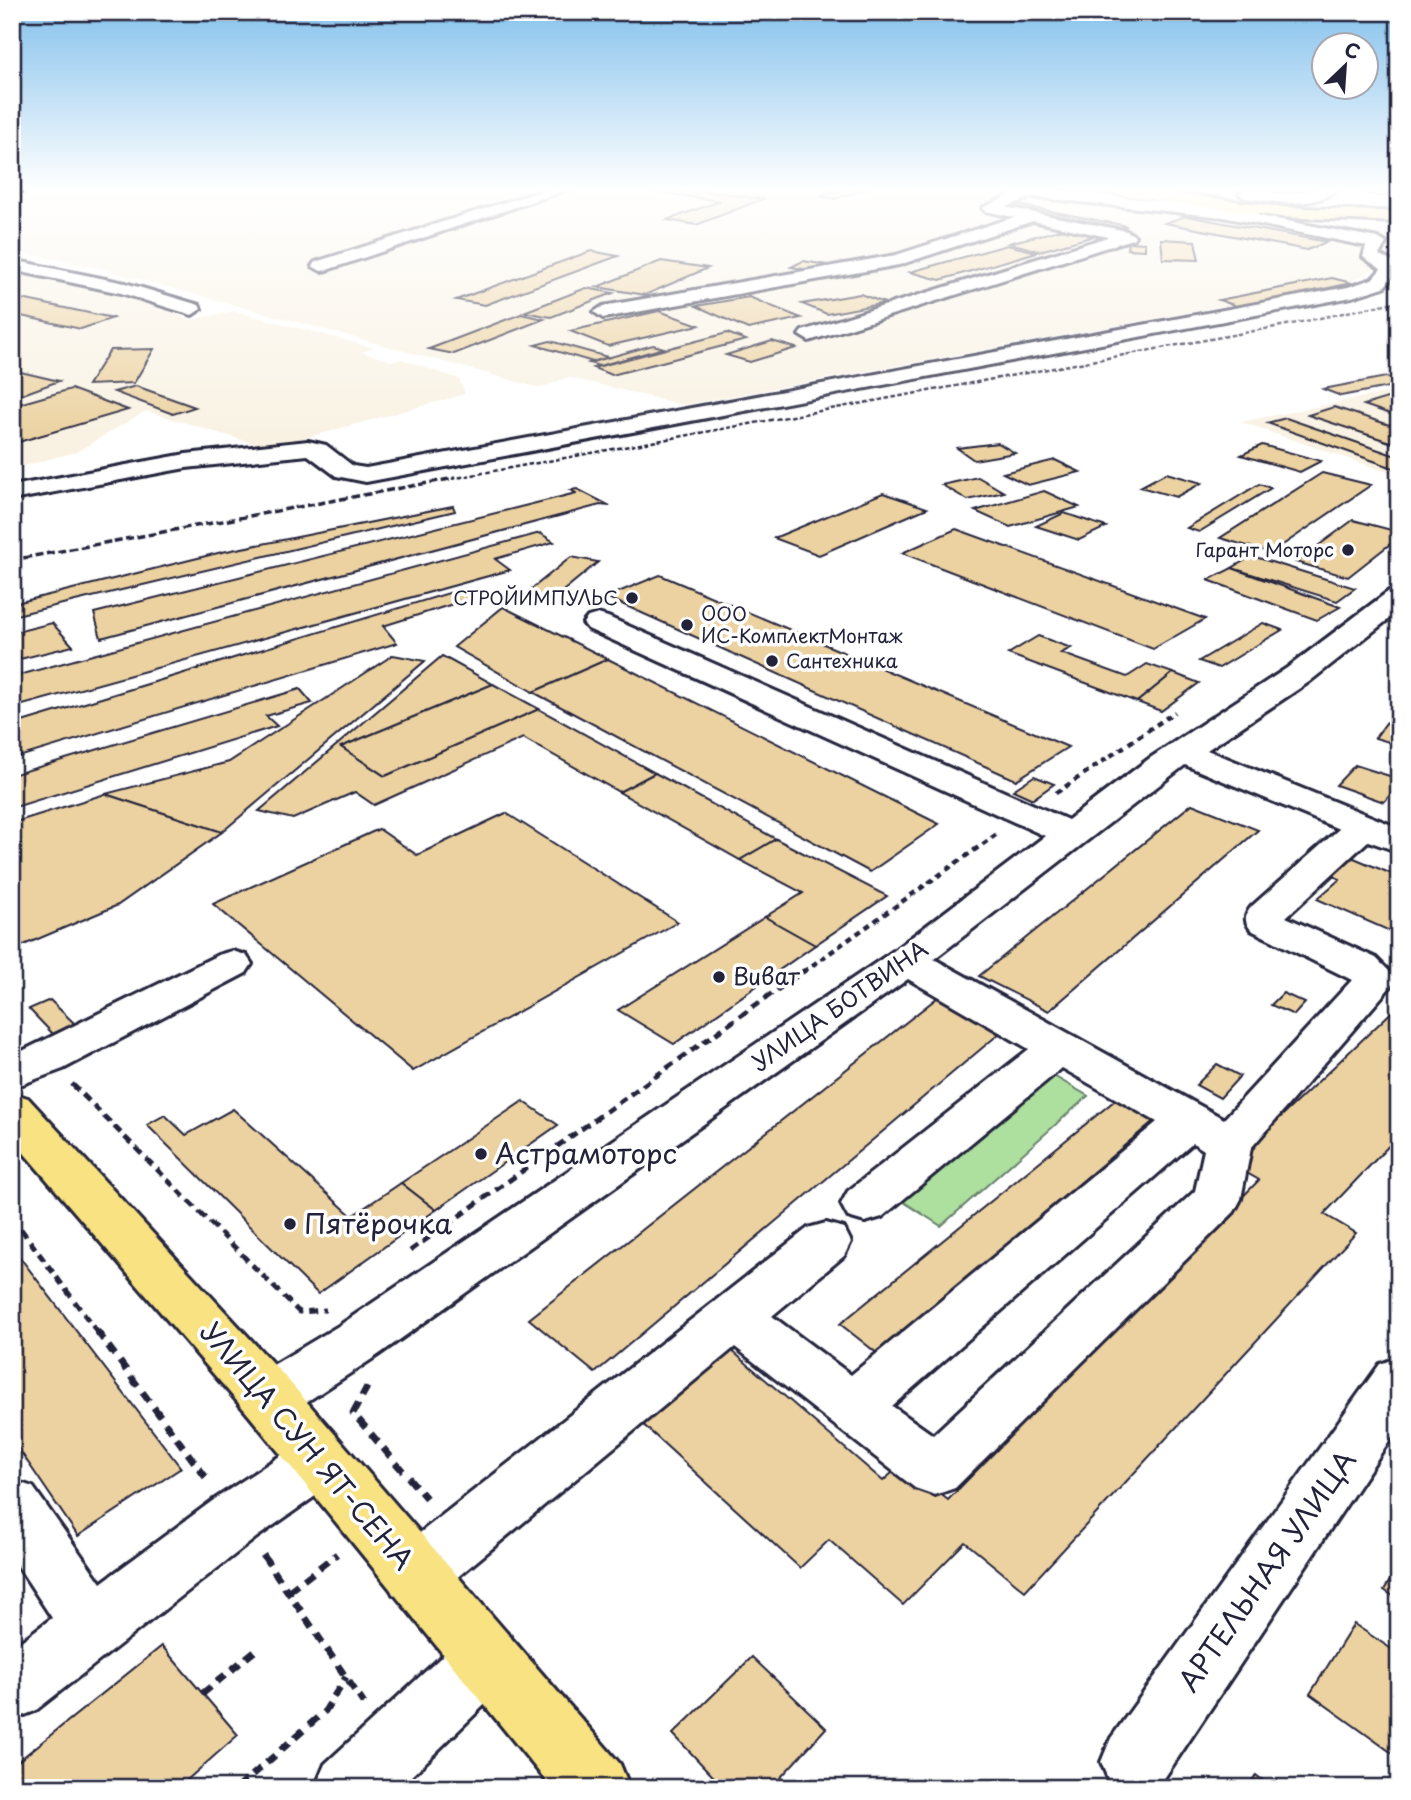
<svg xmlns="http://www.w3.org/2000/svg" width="1411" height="1800" viewBox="0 0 1411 1800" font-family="'Playpen Sans',sans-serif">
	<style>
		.built { fill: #f9f2e3 }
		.green { fill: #addf9f; stroke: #68806d; stroke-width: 2 }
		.building { fill: #ecd2a1; stroke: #22223b; stroke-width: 2 }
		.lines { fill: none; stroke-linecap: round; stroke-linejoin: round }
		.minor-casing { stroke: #22223b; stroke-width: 6 }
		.major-casing { stroke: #22223b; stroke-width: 6 }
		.highway-casing { stroke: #22223b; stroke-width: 6 }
		.path-far2 { stroke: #22223b; stroke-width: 4.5; stroke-dasharray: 6 5; stroke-linecap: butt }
		.path-far1 { stroke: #22223b; stroke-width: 5; stroke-dasharray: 9 6; stroke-linecap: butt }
		.path { stroke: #22223b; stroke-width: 7; stroke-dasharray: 11 8; stroke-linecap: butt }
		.minor { fill: #fff; fill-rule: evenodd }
		.major { fill: #f8e281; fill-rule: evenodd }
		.highway { fill: #f8e281; fill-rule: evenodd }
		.rail-far1 { stroke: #22223b; stroke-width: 2.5; stroke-dasharray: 4.5 2.5; stroke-linecap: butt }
		.rail { stroke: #22223b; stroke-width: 3.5; stroke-dasharray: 8 3.5; stroke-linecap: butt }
		.poi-dot { fill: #22223b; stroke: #fff; stroke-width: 2.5 }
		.labels { text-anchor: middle; stroke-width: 7; stroke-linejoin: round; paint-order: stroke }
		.far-poi-label { font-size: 19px; fill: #22223b; stroke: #fff; text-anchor: end }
		.poi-label { font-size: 23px; fill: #22223b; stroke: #fff; text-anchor: start }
		.street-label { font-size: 23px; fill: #22223b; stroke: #fff }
		.near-poi-label { font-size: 28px; fill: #22223b; stroke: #fff; text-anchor: start }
		.near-street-label { font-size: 28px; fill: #22223b; stroke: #fff }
	</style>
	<rect width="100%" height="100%" fill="#fff"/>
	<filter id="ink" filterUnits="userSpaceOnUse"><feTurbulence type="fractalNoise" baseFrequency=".0143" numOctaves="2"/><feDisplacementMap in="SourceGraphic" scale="14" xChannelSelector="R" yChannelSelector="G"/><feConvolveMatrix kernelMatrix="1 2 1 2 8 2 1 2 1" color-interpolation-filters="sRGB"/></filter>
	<g filter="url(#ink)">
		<g class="built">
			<path d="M12 187H1029L1399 236V257L1348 283 683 405 568 377 540 388 91 266 12 251Z"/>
			<path d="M12 267 139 295 189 320 234 311 374 348 362 352 391 361 401 359 459 379 465 394 269 448 146 411 76 452 12 469Z"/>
			<path d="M1399 390V476L1241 422Z"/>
		</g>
		<path class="green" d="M1045 1071 1088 1096 941 1226 896 1197Z"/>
		<g class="building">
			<path d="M623 187H677L763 199 696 225 667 220 720 201Z"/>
			<path d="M849 187H873L834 199 819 196Z"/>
			<path d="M1376 187H1378L1398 191 1381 196 1360 192Z"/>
			<path d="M1019 205 1127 226 1112 230 1004 209Z"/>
			<path d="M1186 216 1327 242 1307 250 1165 223Z"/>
			<path d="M1063 229 1094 236 1040 251 1009 243Z"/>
			<path d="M1161 239 1195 241 1199 260 1163 259Z"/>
			<path d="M1128 242 1145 243V250L1127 249Z"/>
			<path d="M1007 245 1037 252 940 280 910 272Z"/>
			<path d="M591 251 618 256 485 305 456 300Z"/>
			<path d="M661 261 708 268 645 295 597 287Z"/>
			<path d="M803 261 833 266 821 272 791 267Z"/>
			<path d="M1332 278 1352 283 1239 307 1219 300Z"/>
			<path d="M586 288 613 293 551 317 524 312Z"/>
			<path d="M860 294 885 303 827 314 802 304Z"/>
			<path d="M12 297 113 318 81 329 12 314Z"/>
			<path d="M749 297 801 318 748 329 696 306Z"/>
			<path d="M659 311 699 325 608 346 570 331Z"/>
			<path d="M521 314 544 319 454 354 429 349Z"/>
			<path d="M727 333 746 340 612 375 593 368Z"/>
			<path d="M550 341 608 357 593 362 535 345Z"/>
			<path d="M772 341 796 348 750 362 726 355Z"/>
			<path d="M653 345 664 348 599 366 589 363Z"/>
			<path d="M154 349 134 383 88 385 110 350Z"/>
			<path d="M12 370 59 381 18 396 12 394Z"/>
			<path d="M1386 377 1399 381V385L1341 396 1323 389Z"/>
			<path d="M136 386 195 407 173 414 114 392Z"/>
			<path d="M71 389 128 410 12 444V406Z"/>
			<path d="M1387 398 1399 402V417L1364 405Z"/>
			<path d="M1334 407 1399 428V445L1308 415Z"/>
			<path d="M1286 418 1399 457V470L1267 423Z"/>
			<path d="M998 443 1015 453 974 460 957 448Z"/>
			<path d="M1262 445 1321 461 1300 472 1241 455Z"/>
			<path d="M1055 460 1080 472 1028 485 1003 473Z"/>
			<path d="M1166 473 1202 483 1176 497 1140 487Z"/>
			<path d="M1322 473 1371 485 1271 553 1220 538Z"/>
			<path d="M978 477 1004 492 968 500 942 485Z"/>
			<path d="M1259 484 1271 488 1199 532 1187 528Z"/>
			<path d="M577 489 610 506 600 505 101 638 94 613 576 493 571 490Z"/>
			<path d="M1044 491 1079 507 1010 527 975 511Z"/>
			<path d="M883 493 927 508 819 555 774 538Z"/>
			<path d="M453 506 455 511 12 616V604L222 552Z"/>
			<path d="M1064 513 1106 527 1079 540 1036 526Z"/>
			<path d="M1353 520 1399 532V537L1348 577 1296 562Z"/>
			<path d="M956 529 1205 619 1153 649 902 553Z"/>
			<path d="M540 533 554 542 495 559 510 570 12 708V677Z"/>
			<path d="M1252 556 1355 588 1337 601 1232 568Z"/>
			<path d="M571 557 598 562 546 605 519 599Z"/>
			<path d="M1232 568 1340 607 1317 620 1208 580Z"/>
			<path d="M660 575 1068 747 1016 780 606 597Z"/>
			<path d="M462 589 472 598 383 626 397 643 12 759V725Z"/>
			<path d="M503 607 608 659 533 692 454 647Z"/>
			<path d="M52 623 73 646 12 661V633Z"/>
			<path d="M1263 623 1282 630 1219 668 1199 661Z"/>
			<path d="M1038 636 1071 648 1061 653 1127 677 1147 664 1173 673 1137 702 1008 654Z"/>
			<path d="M393 655 425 661 222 832 105 794 229 762Z"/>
			<path d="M442 656 493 684 341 747 385 776 539 709 655 773 619 792 523 738 374 805 355 792 293 819 259 811Z"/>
			<path d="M608 659 939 824 870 872 533 692Z"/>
			<path d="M1173 673 1199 683 1161 711 1137 702Z"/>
			<path d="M493 684 539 709 385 776 341 747Z"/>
			<path d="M300 689 312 703 266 716 277 726 12 808V775Z"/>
			<path d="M1386 723 1399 727V745L1375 738Z"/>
			<path d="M1355 765 1399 779V785L1384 802 1336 785Z"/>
			<path d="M655 773 776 839 740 860 619 792Z"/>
			<path d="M1034 776 1054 784 1033 799 1013 790Z"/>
			<path d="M105 794 222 832 118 905 12 950V823Z"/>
			<path d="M1192 804 1258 830 1049 1011 979 976Z"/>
			<path d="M506 813 678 922 413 1071 213 904 379 829 417 855Z"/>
			<path d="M776 839 887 896 815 945 765 917 803 893 740 860Z"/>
			<path d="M1342 853 1399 877V935L1317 899 1340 879 1322 871Z"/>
			<path d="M765 917 815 945 674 1044 618 1010Z"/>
			<path d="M1283 993 1305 1003 1294 1015 1271 1005Z"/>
			<path d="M942 994 1006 1028 595 1373 529 1319Z"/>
			<path d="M50 1000 75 1024 53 1034 29 1009Z"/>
			<path d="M1399 1005V1135L1324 1214 1356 1233 1025 1591 965 1542 903 1605 829 1540 800 1568 638 1420 730 1349 883 1481 902 1464 948 1500 1259 1180 1231 1164Z"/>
			<path d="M1217 1064 1240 1076 1220 1098 1196 1085Z"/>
			<path d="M1119 1097 1156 1119 878 1354 840 1324Z"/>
			<path d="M523 1101 558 1125 436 1210 401 1183Z"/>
			<path d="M233 1109 352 1216 401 1183 436 1210 318 1294 147 1125 165 1115 186 1135Z"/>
			<path d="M12 1247 181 1468 78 1536 12 1439Z"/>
			<path d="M1399 1566V1600L1384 1590Z"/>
			<path d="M1354 1624 1399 1654V1758L1310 1694Z"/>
			<path d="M162 1646 238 1735 178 1788H12V1766Z"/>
			<path d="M752 1657 826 1728 771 1788H724L673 1734Z"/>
			<path d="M1256 1775 1272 1788H1247Z"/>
		</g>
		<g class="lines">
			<g class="minor-casing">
				<g id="minor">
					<path d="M554 187H576L327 270 321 271 312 266 315 262Z"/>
					<path d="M1029 187 1253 211 1260 216 1378 238 1386 243 1379 255 1397 264 1399 269 1384 287 1352 297 366 482 336 476 308 455 186 468 12 500V486L186 454 308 441 326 445 353 466 366 468 1348 287 1372 279 1381 269 1363 257 1366 246 1223 217 1032 197 1006 207 1127 231 1135 236 1133 239 809 341 799 335 802 331 1108 237 1033 221 899 265 603 318 594 312 603 306 896 255 1014 217 985 211 982 208Z"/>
					<path d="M1321 187H1340C1316 210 1275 202 1246 198L1239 194 1246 190 1291 194Z"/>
					<path d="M12 260 125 283 199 305 201 309 192 315 121 293 12 270Z"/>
					<path d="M1399 589V611L1309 682 1207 750 1399 828V852L1368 841 1286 917 1376 958 1397 979 1251 1148 1241 1199 1234 1212 955 1488 935 1495 915 1488 735 1347 437 1594 415 1603 393 1594 384 1574 393 1554 808 1228 826 1223 844 1228 851 1242 844 1256 772 1316 851 1375 1157 1122 1062 1068 882 1217 865 1222 848 1217 841 1204 848 1191 1029 1049 908 979 378 1355 288 1414 268 1420 248 1414 240 1397 248 1380 340 1325 892 952 1045 836 588 629 583 623 588 617 598 614 608 617 1068 820 1150 758 1287 668 1389 591ZM1185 765 1339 829 1251 907C1244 916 1244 921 1251 930L1352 980 1224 1119 934 959ZM1193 1143 1204 1150 1195 1191 933 1435 892 1406Z"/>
					<path d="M232 951 246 955 252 964 246 973 63 1069 12 1088V1056L218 955Z"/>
					<path d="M1399 1357V1426L1159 1786H1111L1101 1762 1111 1738 1380 1364Z"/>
					<path d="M321 1435 341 1442 350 1460 341 1478 257 1537 35 1711 12 1720V1648L52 1618 12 1557V1480L33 1487 101 1583 215 1499 301 1442Z"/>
					<path d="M487 1627 510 1636 519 1658 510 1680 399 1788H315L325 1764 464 1636Z"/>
				</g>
			</g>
			<g class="major-casing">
				<path id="major" d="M12 1093 28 1098 288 1380 620 1764 630 1788H552L248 1414 12 1139Z"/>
			</g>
			<g class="highway-casing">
				<path id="highway" d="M1082 187H1124L1281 207 1399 212V222L1281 217 1089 191Z"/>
			</g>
			<g class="path-far2">
				<path d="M1056 793 1175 712"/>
				<path d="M803 972 997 834"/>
			</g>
			<g class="path-far1">
				<path d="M72 1084 299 1312 326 1310"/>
				<path d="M12 1217 98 1333"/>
				<path d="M410 1251 805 970"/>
			</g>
			<g class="path">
				<path d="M97 1331 210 1483"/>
				<path d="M367 1387 353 1413 426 1498"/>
				<path d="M263 1555 364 1704"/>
				<path d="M289 1591 337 1554"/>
				<path d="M202 1694 257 1649"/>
				<path d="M238 1788 325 1711 346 1677"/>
			</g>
			<use href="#minor" class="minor"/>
			<use href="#major" class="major"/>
			<use href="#highway" class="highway"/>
			<path class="rail-far1" d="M445 480 1292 324 1399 301"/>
			<path class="rail" d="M12 560 455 478"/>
		</g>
	</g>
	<linearGradient id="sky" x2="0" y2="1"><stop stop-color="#84c1ec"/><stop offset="0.43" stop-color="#fff"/><stop offset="1" stop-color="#fff" stop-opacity="0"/></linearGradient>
	<rect width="1411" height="439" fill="url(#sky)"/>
	<g class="poi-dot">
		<circle cx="1348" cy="550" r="7"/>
		<circle cx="632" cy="598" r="7"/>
		<circle cx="687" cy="625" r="7"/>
		<circle cx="772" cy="661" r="7"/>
		<circle cx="719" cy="977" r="7"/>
		<circle cx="481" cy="1154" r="7"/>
		<circle cx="290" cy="1224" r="7"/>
	</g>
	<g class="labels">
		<g class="far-poi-label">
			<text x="1334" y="557">Гарант Моторс</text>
			<text x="618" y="605">СТРОЙИМПУЛЬС</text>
			<text x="701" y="621" text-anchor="start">ООО<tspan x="701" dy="22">ИС-КомплектМонтаж</tspan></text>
			<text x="786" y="668" text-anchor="start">Сантехника</text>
		</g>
		<g class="poi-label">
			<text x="733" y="985">Виват</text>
		</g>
		<g class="street-label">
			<text transform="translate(840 1006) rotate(-35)" y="8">УЛИЦА БОТВИНА</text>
		</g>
		<g class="near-poi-label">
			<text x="495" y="1164">Астрамоторс</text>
			<text x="304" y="1234">Пятёрочка</text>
		</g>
		<g class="near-street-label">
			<text transform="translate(307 1446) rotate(50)" y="10">УЛИЦА СУН ЯТ-СЕНА</text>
			<text transform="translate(1267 1571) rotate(-55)" y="10">АРТЕЛЬНАЯ УЛИЦА</text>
		</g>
	</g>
	<rect width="1411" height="1800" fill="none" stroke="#fff" stroke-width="42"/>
	<rect x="21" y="21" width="1369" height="1758" fill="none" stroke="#22223b" stroke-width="2.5" filter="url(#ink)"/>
	<g transform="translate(1345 66) rotate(25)"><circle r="33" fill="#ffffff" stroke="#a7a7b1" stroke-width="2"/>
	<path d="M0-5L12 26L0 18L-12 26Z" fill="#22223b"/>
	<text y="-10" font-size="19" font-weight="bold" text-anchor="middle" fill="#22223b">С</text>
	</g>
</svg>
